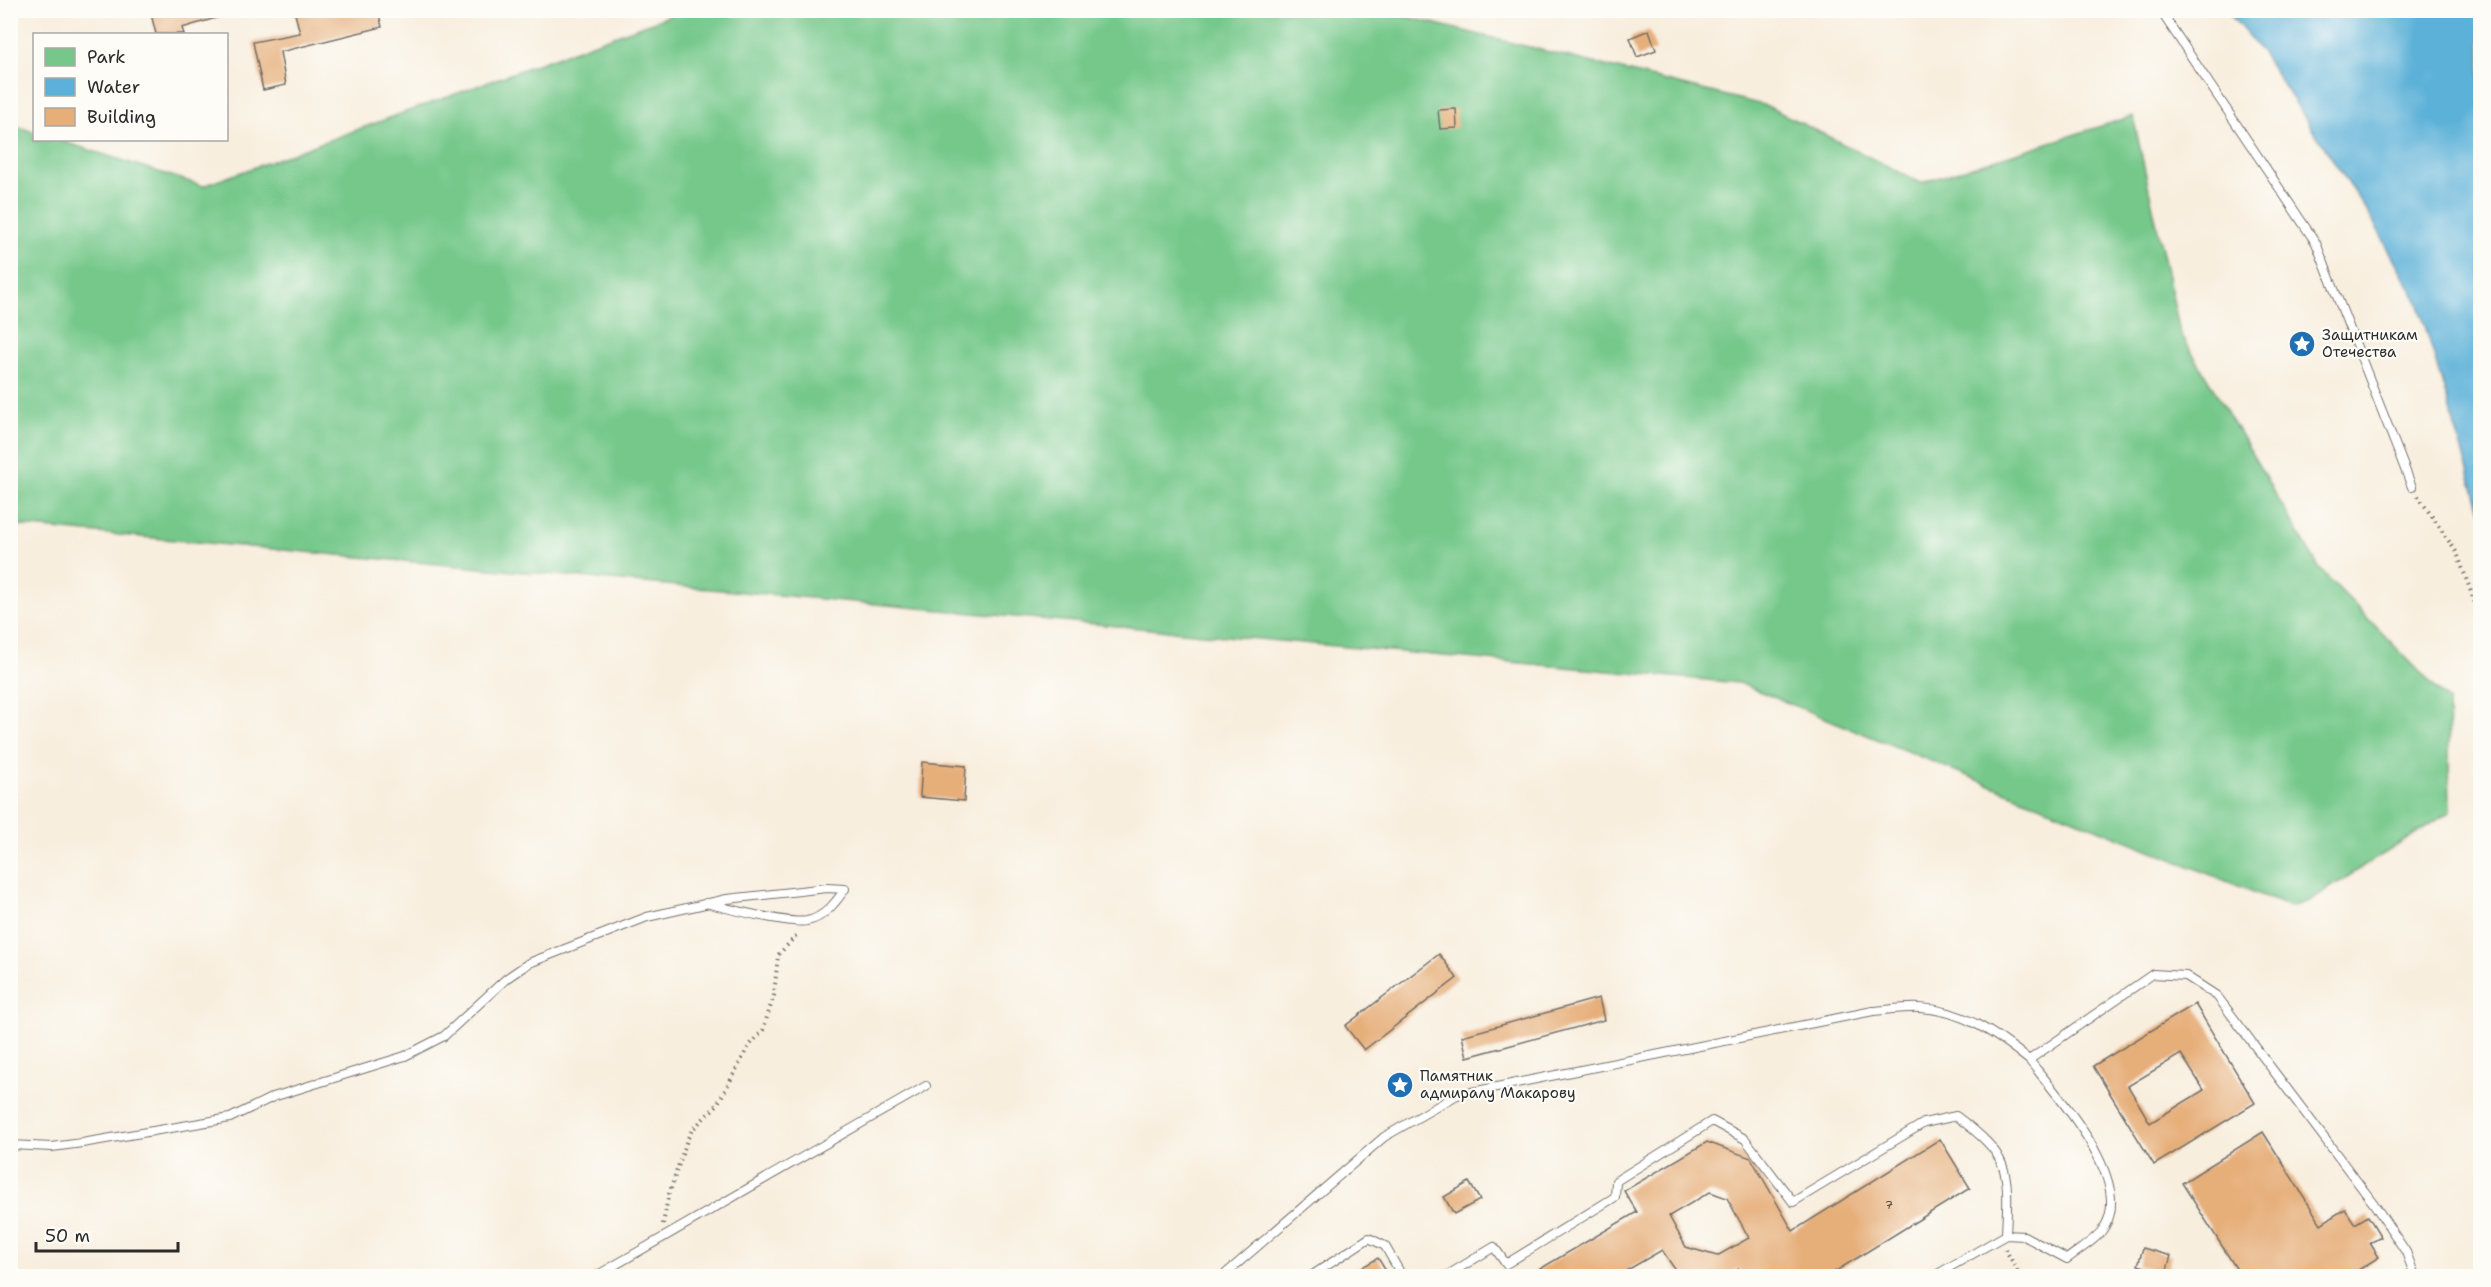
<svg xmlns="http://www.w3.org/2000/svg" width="2491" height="1287" viewBox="0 0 2491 1287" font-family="'Shantell Sans',sans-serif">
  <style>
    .green { fill: #75c88a; stroke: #507a5a; stroke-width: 1.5 }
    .water { fill: #5cb1d8; stroke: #446e82; stroke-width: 1.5 }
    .building { fill: #e6af7a; fill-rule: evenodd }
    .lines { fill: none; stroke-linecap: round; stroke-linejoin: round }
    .lane-casing { stroke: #736f6a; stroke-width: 10 }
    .path { stroke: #736f6a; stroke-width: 4; stroke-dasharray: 1.5 4.5; stroke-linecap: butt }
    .lane { stroke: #fff; stroke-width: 8 }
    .labels { text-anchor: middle; stroke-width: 4.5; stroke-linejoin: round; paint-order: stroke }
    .number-label { font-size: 12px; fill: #5a4c3f }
    .poi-label { font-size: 15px; fill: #2b2b2b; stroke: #fdfcf7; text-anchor: start }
  </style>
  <rect width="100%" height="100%" fill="#fdfcf7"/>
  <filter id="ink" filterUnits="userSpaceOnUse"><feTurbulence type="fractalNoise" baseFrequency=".0167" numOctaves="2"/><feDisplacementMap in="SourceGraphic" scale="12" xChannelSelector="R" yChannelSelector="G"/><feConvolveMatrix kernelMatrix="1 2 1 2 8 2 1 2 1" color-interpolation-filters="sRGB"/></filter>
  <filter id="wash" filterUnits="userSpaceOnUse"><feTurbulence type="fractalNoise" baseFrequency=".008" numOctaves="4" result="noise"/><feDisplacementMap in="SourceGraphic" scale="24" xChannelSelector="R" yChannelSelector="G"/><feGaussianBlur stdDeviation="1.35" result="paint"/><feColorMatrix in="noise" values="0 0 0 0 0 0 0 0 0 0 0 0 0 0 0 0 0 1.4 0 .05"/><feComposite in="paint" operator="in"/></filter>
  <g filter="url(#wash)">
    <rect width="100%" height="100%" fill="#f8eede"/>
    <polygon class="green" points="685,10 1384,11 1767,106 1921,183 2133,116 2180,332 2319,568 2448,701 2450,812 2309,901 2290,907 1739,683 11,525 10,124 34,132 34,140 58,140 203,186"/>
    <polygon class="water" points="2227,11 2480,11 2480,511 2418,302 2370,216 2261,51"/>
    <g id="blocks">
      <g class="building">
        <polygon points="150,10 225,10 226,15 182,28 184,34 156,34"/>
        <polygon points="294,10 378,10 382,27 280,52 286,85 263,90 253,42 300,33"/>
        <polygon points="1649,30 1656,50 1637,57 1630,38"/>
        <polygon points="1456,109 1457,128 1440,129 1438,110"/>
        <polygon points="922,762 966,766 964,801 920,797"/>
        <polygon points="1439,954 1457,978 1364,1050 1345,1026"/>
        <polygon points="1599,998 1604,1020 1467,1057 1462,1036"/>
        <path d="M2195,1004l60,99 -101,62 -61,-99zM2181,1054l23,36 -54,33 -22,-37z"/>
        <polygon points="2263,1132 2321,1224 2345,1209 2355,1224 2368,1216 2381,1237 2370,1243 2379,1257 2349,1276 2241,1276 2182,1183"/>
        <path d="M1940,1139l30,49 -142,88h-84l-5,-7 -14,7h-33l-16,-5 -14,-21 -45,26h-89l109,-64 -13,-21 83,-49 44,16 42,73zM1710,1192l17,6 22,40 -32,18 -31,-9 -17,-31z"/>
        <polygon points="1469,1182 1480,1200 1454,1214 1444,1197"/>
        <polygon points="2143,1248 2171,1256 2166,1273 2138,1265"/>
        <polygon points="1378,1258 1389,1276 1347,1276"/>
      </g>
    </g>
  </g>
  <g filter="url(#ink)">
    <use href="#blocks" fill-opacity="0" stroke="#736f6a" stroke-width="1.5"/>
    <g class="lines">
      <defs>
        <g id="lane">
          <polyline points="2160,10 2316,243 2412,487"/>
          <path d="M10,1145l42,2 30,-4 148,-25 43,-21 132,-41 39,-20 63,-58 22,-15 118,-46 80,-18 100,-11 18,1c-9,13 -21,29 -38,32 -17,4 -81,-13 -101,-18"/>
          <polyline points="596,1276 926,1086"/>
          <path d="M1223,1276l161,-139 73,-42 416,-84c15,-1 32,-4 47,-3 42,2 77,26 109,52l124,-86 33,2 31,20 157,208 32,48 9,24"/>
          <polyline points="1311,1276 1369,1238 1385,1246 1402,1276"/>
          <path d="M1446,1276l48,-29 12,17 109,-67 1,-16 96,-60 33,18 48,63 131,-79 32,-7c55,41 53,53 50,119"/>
          <path d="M1934,1276l72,-41 18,1 43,23c11,-9 31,-20 38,-33 28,-47 -48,-131 -76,-166"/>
        </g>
      </defs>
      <use href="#lane" class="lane-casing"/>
      <g class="path">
        <polyline points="2418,496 2457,553 2480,617"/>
        <polyline points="663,1224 668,1197 687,1140 692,1130 717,1105 749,1046 763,1030 774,995 778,955 798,934"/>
        <polyline points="2005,1249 2021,1276"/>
      </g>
      <use href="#lane" class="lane"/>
    </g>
  </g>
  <defs>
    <symbol id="sight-disc" viewBox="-11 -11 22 22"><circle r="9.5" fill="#1f6fb2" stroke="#fdfcf7"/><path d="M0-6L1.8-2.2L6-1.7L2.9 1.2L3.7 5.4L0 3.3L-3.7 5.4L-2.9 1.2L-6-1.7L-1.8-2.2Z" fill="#fff"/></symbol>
  </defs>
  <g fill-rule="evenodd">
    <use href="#sight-disc" x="2287" y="329" width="30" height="30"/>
    <use href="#sight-disc" x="1385" y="1070" width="30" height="30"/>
  </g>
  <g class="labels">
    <g class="number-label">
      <text x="1889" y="1209">7</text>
    </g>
    <g class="poi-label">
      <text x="2322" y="340">Защитникам<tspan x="2322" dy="17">Отечества</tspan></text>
      <text x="1420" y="1081">Памятник<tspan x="1420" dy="17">адмиралу Макарову</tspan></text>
    </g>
  </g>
  <rect width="2491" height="1287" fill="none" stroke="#fdfcf7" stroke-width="36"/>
  <rect x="33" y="33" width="195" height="108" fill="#fdfcf7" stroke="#a9a8a5" stroke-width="1.5"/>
  <rect x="45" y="48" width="30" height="18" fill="#75c88a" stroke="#a9a8a5" stroke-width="1.5"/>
  <text x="87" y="63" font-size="18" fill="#2b2b2b">Park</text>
  <rect x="45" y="78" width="30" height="18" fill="#5cb1d8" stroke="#a9a8a5" stroke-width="1.5"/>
  <text x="87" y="93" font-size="18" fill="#2b2b2b">Water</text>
  <rect x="45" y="108" width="30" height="18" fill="#e6af7a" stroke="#a9a8a5" stroke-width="1.5"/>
  <text x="87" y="123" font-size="18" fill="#2b2b2b">Building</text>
  <path d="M36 1242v9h142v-9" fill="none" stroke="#2b2b2b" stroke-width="3"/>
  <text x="45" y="1242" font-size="18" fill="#2b2b2b" stroke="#fdfcf7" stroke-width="4.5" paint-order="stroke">50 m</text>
</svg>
